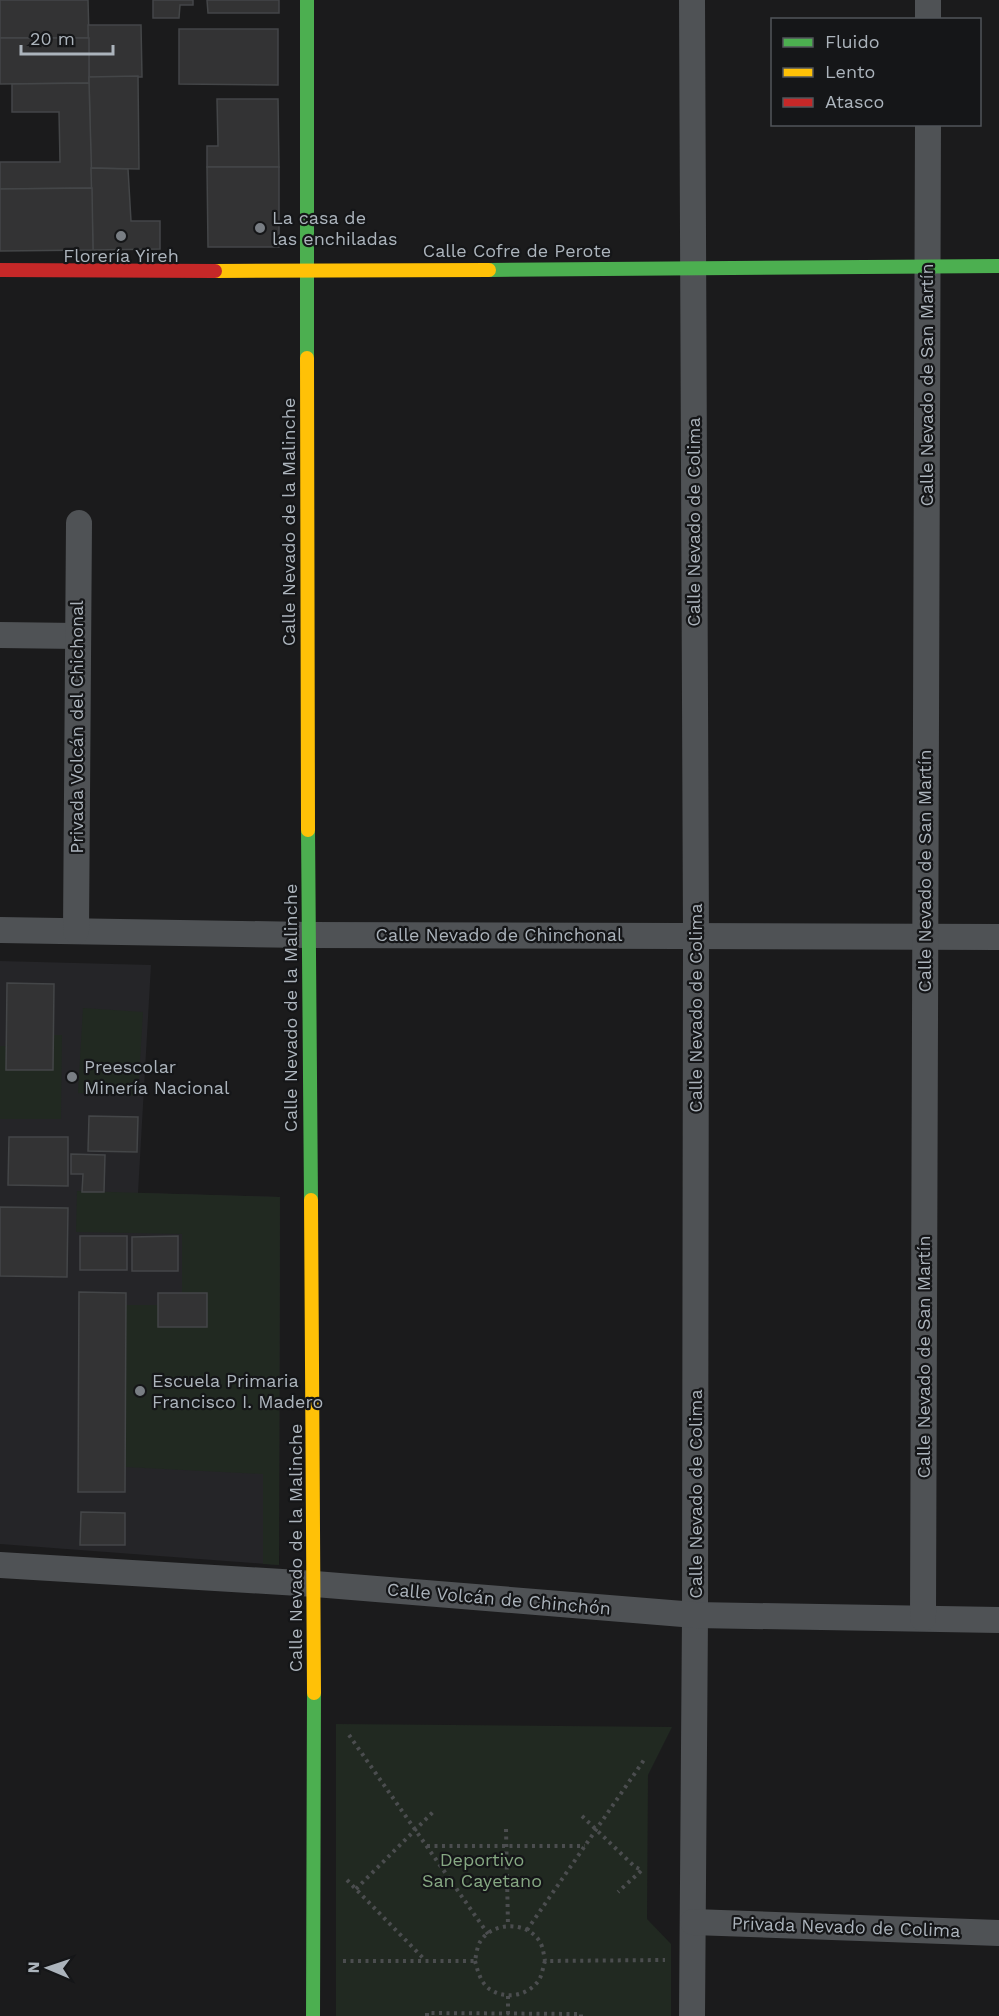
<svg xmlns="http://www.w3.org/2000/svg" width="999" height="2016" viewBox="0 0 999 2016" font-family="'Work Sans',sans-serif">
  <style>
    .built { fill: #252528 }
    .green { fill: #212921 }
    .building { fill: #333334; stroke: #444648; stroke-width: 1.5 }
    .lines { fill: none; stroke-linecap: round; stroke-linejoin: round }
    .path { stroke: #4b4d4f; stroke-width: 4; stroke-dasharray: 3 4.5; stroke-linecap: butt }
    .street { stroke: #4f5255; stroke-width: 26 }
    .fast { stroke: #4caf50; stroke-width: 14 }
    .slow { stroke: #ffc107; stroke-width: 14 }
    .jam { stroke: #c62828; stroke-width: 14 }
    .poi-dot { fill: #797e84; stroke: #151618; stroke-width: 2 }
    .labels { text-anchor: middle; stroke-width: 4.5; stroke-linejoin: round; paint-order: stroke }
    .poi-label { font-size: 18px; fill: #acb4bc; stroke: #151618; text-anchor: start }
    .street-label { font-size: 18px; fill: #acb4bc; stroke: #151618 }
    .park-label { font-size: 18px; fill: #86a883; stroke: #151618 }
  </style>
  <rect width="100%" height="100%" fill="#1b1b1c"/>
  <polygon class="built" points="0,961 151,965 138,1193 280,1197 279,1565 0,1544"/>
  <g class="green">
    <polygon points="83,1008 143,1012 138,1096 78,1093"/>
    <polygon points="53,1035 62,1035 61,1119 0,1119 0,1046 6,1046 6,1070 52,1070"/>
    <polygon points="77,1191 280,1197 279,1565 263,1564 263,1474 125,1467 126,1305 158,1305 159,1327 206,1327 207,1293 182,1293 182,1234 76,1232"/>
    <polygon points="336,1724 672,1727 648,1775 647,1919 671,1944 671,2016 336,2016"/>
  </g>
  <g class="building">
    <polygon points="0,0 88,0 89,38 0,38"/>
    <polygon points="153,0 193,0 193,5 180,5 179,18 153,18"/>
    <polygon points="207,0 279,0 279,13 208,13"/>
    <polygon points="88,25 141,25 142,77 89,77"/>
    <polygon points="179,29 278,29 278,85 179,84"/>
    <polygon points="0,38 89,38 89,83 0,84"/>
    <polygon points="138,76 139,169 91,168 89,77"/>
    <polygon points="89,83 92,188 0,189 0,162 60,162 59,112 12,112 12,84"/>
    <polygon points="217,99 278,99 279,167 207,167 207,146 218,146"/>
    <polygon points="207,167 279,167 279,247 208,247"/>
    <polygon points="91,168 128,169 131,221 160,221 160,249 93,250"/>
    <polygon points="92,188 93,250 0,251 0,189"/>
    <polygon points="7,983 54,984 53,1070 6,1070"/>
    <polygon points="89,1116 138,1117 137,1152 88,1151"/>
    <polygon points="9,1137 68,1137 68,1186 8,1185"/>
    <polygon points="71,1154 105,1155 104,1192 82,1192 83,1174 71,1174"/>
    <polygon points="0,1207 68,1208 67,1277 0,1276"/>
    <rect x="80" y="1236" width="47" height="34"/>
    <polygon points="178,1236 178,1271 132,1271 132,1237"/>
    <polygon points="79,1292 126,1293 125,1492 78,1492"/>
    <rect x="158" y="1293" width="49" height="34"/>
    <polygon points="81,1512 125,1513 125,1545 80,1545"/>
  </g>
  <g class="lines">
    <g class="path">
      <polyline points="349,1735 488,1934"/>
      <polyline points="582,1816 635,1867 642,1870 618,1892"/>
      <polyline points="506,1829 508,1926"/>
      <polyline points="427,1846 585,1846"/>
      <polyline points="347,1880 425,1960"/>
      <polyline points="356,1889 434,1811"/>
      <polyline points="527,1930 644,1760"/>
      <path d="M343,1961h132c1,-5 2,-14 5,-19 12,-21 48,-21 60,0 3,5 4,14 5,19l120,-1"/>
      <path d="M475,1961c3,11 6,23 16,29 16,10 38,5 48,-10 3,-5 4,-13 6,-19"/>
      <polyline points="508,2014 508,1996"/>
      <polyline points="427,2016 427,2013 581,2014 581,2016"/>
    </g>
    <g class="street">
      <polyline points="692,0 696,935 695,1615 692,2016"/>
      <polyline points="928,20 928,0"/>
      <polyline points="0,635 78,636"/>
      <polyline points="0,930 308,935 999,937"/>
      <polyline points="76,931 79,523"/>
      <polyline points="0,1565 315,1584 695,1615 999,1620"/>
      <polyline points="923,1618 928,124"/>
      <polyline points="693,1922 999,1933"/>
    </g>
    <g class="fast">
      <polyline points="307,0 307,358"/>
      <polyline points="489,270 999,266"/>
      <polyline points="308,830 311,1200"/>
      <polyline points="313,2016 314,1693"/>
    </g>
    <g class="slow">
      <polyline points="215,271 489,270"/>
      <polyline points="307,358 308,830"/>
      <polyline points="311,1200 314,1693"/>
    </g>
    <polyline class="jam" points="0,270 215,271"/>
  </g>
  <g class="poi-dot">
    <circle cx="260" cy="228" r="6"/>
    <circle cx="121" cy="236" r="6"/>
    <circle cx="72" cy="1077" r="6"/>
    <circle cx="140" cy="1391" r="6"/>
  </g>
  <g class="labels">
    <g class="poi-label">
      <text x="272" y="224">La casa de<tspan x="272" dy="21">las enchiladas</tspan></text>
      <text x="121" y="262" text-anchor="middle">Florería Yireh</text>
      <text x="84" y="1073">Preescolar<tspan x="84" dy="21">Minería Nacional</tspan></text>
      <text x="152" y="1387">Escuela Primaria<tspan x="152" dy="21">Francisco I. Madero</tspan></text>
    </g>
    <g class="street-label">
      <text x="517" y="257">Calle Cofre de Perote</text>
      <text transform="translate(927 385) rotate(-90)" y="6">Calle Nevado de San Martín</text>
      <text transform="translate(289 522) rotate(-90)" y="6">Calle Nevado de la Malinche</text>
      <text transform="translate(694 522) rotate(-90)" y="6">Calle Nevado de Colima</text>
      <text transform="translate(77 727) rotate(-90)" y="6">Privada Volcán del Chichonal</text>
      <text transform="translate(925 871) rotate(-90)" y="6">Calle Nevado de San Martín</text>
      <text x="499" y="941">Calle Nevado de Chinchonal</text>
      <text transform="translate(291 1008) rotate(-90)" y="6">Calle Nevado de la Malinche</text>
      <text transform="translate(696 1008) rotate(-90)" y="6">Calle Nevado de Colima</text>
      <text transform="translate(924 1357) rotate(-90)" y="6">Calle Nevado de San Martín</text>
      <text transform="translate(696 1494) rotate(-90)" y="6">Calle Nevado de Colima</text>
      <text transform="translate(296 1548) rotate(-90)" y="6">Calle Nevado de la Malinche</text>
      <text transform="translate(499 1599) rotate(5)" y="6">Calle Volcán de Chinchón</text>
      <text transform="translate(846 1927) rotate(2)" y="6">Privada Nevado de Colima</text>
    </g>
    <g class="park-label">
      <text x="482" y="1866">Deportivo<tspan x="482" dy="21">San Cayetano</tspan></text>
    </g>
  </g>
  <rect x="771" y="18" width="210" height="108" fill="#151618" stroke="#51555a" stroke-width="1.5"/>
  <rect x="783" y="38" width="30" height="9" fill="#4caf50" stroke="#51555a" stroke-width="1.5"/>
  <text x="825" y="48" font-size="18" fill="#acb4bc">Fluido</text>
  <rect x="783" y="68" width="30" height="9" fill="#ffc107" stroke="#51555a" stroke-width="1.5"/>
  <text x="825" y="78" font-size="18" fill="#acb4bc">Lento</text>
  <rect x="783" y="98" width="30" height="9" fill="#c62828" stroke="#51555a" stroke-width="1.5"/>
  <text x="825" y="108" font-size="18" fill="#acb4bc">Atasco</text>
  <g transform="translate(48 1968) rotate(272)" stroke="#151618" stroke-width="4.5" paint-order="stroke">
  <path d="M0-4.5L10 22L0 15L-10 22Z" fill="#acb4bc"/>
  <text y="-9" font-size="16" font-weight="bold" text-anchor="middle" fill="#acb4bc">N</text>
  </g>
  <path d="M21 45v9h92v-9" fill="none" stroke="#acb4bc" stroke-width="3"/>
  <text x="30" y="45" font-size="18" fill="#acb4bc" stroke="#151618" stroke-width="4.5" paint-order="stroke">20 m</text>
</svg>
